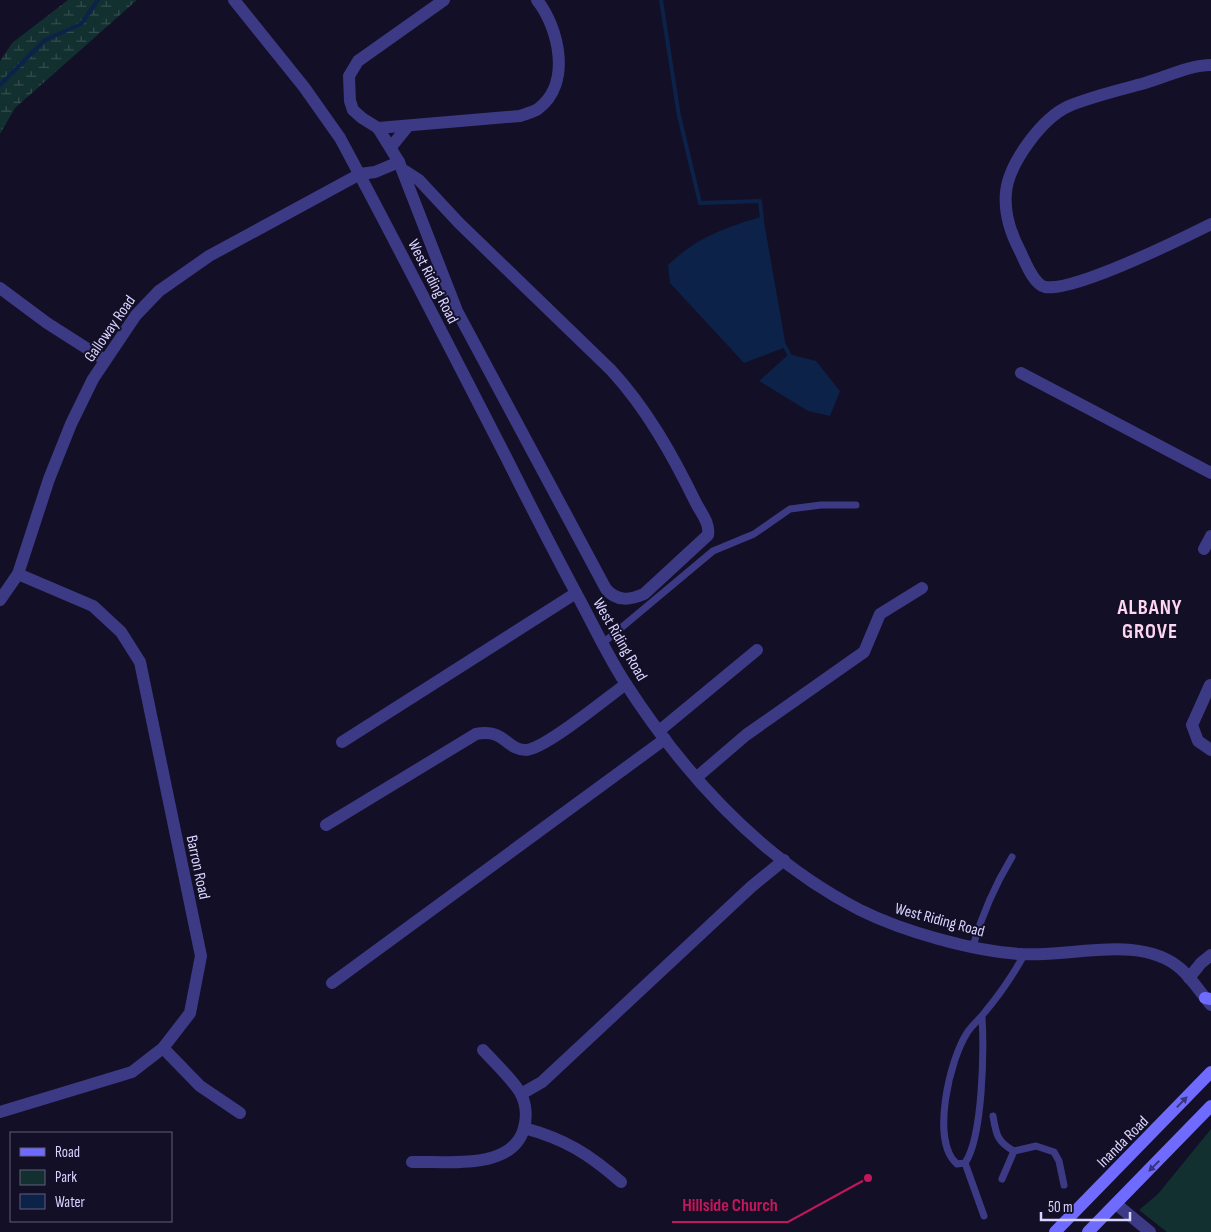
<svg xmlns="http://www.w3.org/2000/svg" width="1211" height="1232" viewBox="0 0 1211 1232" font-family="'Sofia Sans Condensed',sans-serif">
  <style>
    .green { fill: #12302f }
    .wetland { fill: url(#wetland-marsh) }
    .water { fill: #0c2248 }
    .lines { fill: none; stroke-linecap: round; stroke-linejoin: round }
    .stream { stroke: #0c2248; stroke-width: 4 }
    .service { stroke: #3d3a85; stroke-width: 7 }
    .minor { stroke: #3d3a85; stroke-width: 12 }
    .secondary { stroke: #6f6bff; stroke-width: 12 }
    .oneway { fill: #38347d }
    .labels { text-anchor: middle; stroke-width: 4; stroke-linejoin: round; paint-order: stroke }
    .street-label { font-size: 16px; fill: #d9d4ff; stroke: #130f26 }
    .district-label { font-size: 21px; font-weight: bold; letter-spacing: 1px; fill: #ffd6f0; stroke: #130f26 }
    .leader { fill: none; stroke: #c2185b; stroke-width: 2 }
    .callout-dot { fill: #c2185b; stroke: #130f26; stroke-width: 2 }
    .callout-label { font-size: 18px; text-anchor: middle; font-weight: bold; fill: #c2185b; stroke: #130f26; stroke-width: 4; stroke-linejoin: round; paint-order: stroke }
  </style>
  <defs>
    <pattern id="wetland-marsh" width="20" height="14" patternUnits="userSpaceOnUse" patternTransform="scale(1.25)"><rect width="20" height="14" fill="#12302f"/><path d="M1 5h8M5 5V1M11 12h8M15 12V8" fill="none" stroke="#344d4e"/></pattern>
  </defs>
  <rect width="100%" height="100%" fill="#130f26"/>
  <polygon class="green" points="1211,1129 1211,1232 1167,1232 1139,1210 1158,1194"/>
  <polygon class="wetland" points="68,0 137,0 15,108 0,134 0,61 12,43"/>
  <g class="water">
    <path d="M763,216l23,131 -42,16 -74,-80 -2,-18c29,-28 57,-37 95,-49z"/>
    <polygon points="789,354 816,361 840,391 830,416 808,411 759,381"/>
  </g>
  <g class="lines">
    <g class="stream">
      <polyline points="661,0 679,116 700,203 760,201 762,220"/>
      <polyline points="0,85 45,40 81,24 98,0"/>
      <polyline points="784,345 789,354"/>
    </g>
    <g class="service">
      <polyline points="603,643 713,551 754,534 790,509 821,505 856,505"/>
      <path d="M973,946c9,-31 22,-61 39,-89"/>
      <path d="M982,1017c2,33 1,120 -17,146l-8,1c-27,-23 -7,-105 10,-131 5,-8 12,-13 18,-21 15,-18 28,-37 39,-57"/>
      <path d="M993,1116c3,18 4,26 21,35"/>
      <polyline points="965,1163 984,1216"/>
      <polyline points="1002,1179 1014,1151 1036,1146 1054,1152 1059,1161 1064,1185"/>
    </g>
    <g class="minor">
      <path d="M234,0l70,87 36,51c57,106 111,212 166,319 23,46 46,91 70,136 16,29 30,60 48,88 59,92 137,178 236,229 42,21 112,41 160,44 50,4 120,-21 161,15 11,10 20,24 30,36"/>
      <path d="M444,0l-86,61 -9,15 1,25 3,9 9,8 16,10 142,-12c6,-2 13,-4 18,-7 34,-25 21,-81 -1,-109"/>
      <path d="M1211,65c-21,0 -45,12 -66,18 -25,7 -52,13 -76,23 -27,12 -60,57 -63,86 -2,20 5,42 14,59 5,10 13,33 25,36 29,5 136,-48 166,-63"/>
      <polyline points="391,147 408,126"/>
      <path d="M399,162l58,149 149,278c11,13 24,11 38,5l64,-59c2,-12 -7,-22 -12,-32 -23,-47 -49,-94 -85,-133l-152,-147 -40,-43 -14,-9"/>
      <polyline points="0,288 47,323 105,360"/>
      <polyline points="1021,373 1211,473"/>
      <polyline points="1204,549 1211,536"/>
      <polyline points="0,600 18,574 49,479 71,424 93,379 136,315 159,291 209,256 360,174 375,172 399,162 378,128"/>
      <polyline points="1210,685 1192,725 1198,741 1211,750"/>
      <polyline points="659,731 757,650"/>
      <polyline points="342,742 576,593"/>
      <polyline points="697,777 746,735 864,652 880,614 922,588"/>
      <path d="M326,825l150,-91c29,-6 30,16 50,16 18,0 82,-53 100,-66"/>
      <polyline points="1189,978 1201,963 1211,955"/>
      <polyline points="332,983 665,739"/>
      <polyline points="163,1048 200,1086 240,1113"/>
      <polyline points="521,1094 542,1082 751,887 784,860"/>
      <polyline points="0,1112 132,1072 163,1048 190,1013 201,956 140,662 121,632 93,606 18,574"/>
      <path d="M524,1128c41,11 65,26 97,54"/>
      <path d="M412,1162c34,-1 101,9 112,-34 3,-11 2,-24 -3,-34 -7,-13 -27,-32 -38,-44"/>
      <polyline points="1116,1204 1150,1232"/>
    </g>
    <g class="secondary">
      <polyline points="1205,998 1211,999"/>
      <polyline points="1055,1232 1211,1072"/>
      <polyline points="1088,1232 1211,1106"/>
    </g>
  </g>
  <defs><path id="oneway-solid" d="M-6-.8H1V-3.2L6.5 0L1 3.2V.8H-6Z" transform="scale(1.25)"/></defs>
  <g class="oneway">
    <use href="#oneway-solid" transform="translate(1182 1102) rotate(-46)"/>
    <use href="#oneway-solid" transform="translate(1154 1166) rotate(135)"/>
  </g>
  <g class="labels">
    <g class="street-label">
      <text transform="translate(434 281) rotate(63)" y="6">West Riding Road</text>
      <text transform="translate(109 328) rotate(-55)" y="6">Galloway Road</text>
      <text transform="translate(621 639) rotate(60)" y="6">West Riding Road</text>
      <text transform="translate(199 867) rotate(78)" y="6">Barron Road</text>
      <text transform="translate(940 919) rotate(15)" y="6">West Riding Road</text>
      <text transform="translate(1122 1141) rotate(-45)" y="6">Inanda Road</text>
    </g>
    <g class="district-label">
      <text x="1150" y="614">ALBANY<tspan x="1150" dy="24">GROVE</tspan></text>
    </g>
  </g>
  <path class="leader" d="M868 1178L788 1222H672"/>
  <circle class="callout-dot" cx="868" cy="1178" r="5"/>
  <g class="callout-label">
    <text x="730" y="1211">Hillside Church</text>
  </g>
  <rect x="10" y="1132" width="162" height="90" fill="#130f26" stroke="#625e7d"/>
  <rect x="20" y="1148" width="25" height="8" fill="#6f6bff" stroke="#625e7d"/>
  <text x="55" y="1157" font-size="15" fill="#d9d4ff">Road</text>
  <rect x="20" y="1170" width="25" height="15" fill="#12302f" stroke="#625e7d"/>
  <text x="55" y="1182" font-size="15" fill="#d9d4ff">Park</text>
  <rect x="20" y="1194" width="25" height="15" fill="#0c2248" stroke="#625e7d"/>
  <text x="55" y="1207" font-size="15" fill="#d9d4ff">Water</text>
  <path d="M1041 1212v8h89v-8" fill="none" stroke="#d9d4ff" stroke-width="2.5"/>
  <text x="1048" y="1212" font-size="15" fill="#d9d4ff" stroke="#130f26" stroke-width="4" paint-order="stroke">50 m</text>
</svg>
